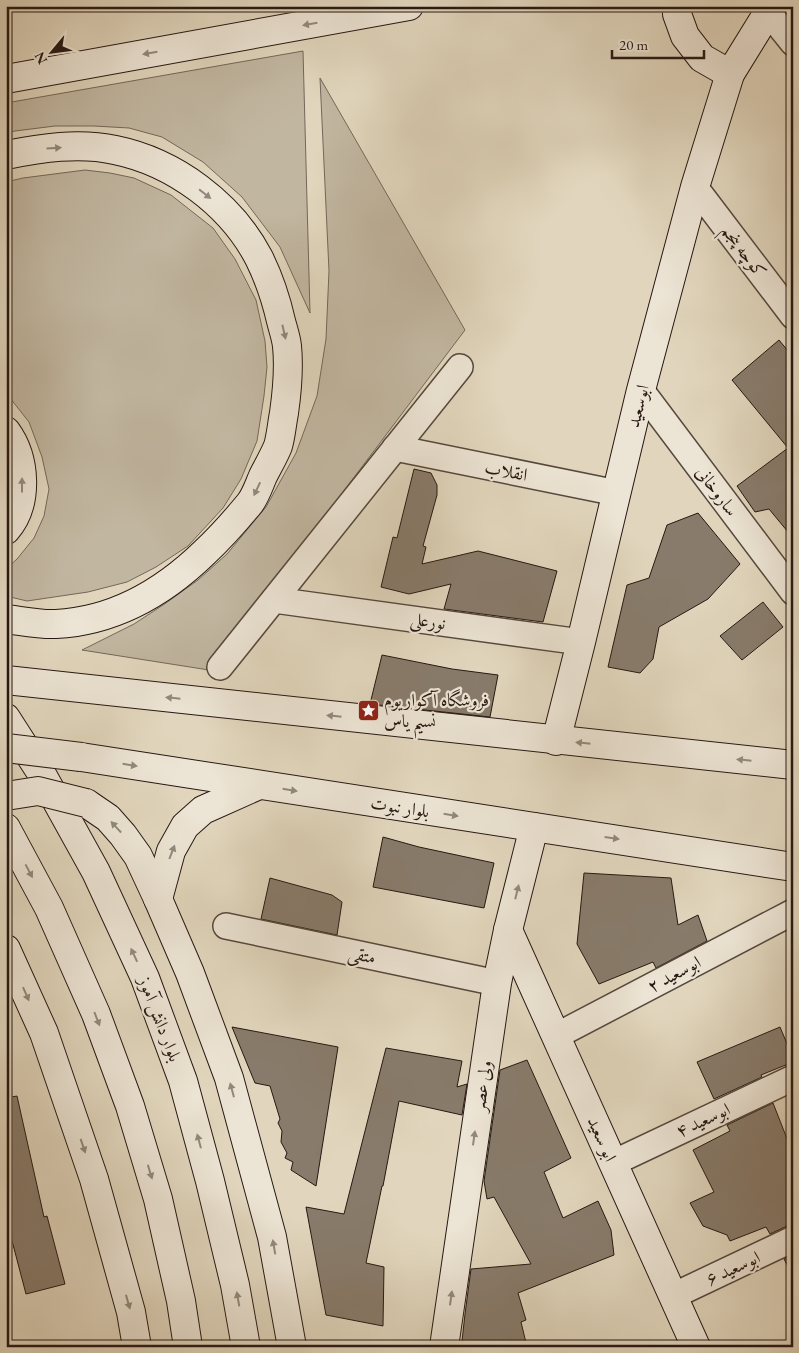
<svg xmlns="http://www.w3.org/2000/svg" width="799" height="1353" viewBox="0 0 799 1353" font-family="'EB Garamond',Amiri,serif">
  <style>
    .green { fill: #c1b6a0; stroke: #74675a }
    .building { fill: #887b6b; stroke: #271813 }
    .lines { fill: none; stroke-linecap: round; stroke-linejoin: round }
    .street-casing { stroke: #56483e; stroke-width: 28 }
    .secondary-casing { stroke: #271813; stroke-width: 30 }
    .street { stroke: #ece4d4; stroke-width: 25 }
    .secondary { stroke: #ece4d4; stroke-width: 28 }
    .secondary-bridge-casing { stroke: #271813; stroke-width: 30; stroke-linecap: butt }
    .secondary-bridge { stroke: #ece4d4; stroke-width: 28 }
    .oneway { fill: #93887d }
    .labels { text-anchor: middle; stroke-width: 4.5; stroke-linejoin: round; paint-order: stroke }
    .street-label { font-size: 18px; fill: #271813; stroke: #ece4d4 }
    .poi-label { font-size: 18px; fill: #271813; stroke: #ece4d4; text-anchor: start }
  </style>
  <rect width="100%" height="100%" fill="#e1d6bd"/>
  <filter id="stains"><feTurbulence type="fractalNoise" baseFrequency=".004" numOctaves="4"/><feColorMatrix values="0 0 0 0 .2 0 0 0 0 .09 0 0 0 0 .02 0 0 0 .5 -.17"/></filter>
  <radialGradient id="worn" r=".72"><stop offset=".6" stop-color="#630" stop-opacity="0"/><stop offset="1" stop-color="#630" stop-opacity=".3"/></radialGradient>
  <g class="green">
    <polygon points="303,51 310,313 280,247 242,197 203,162 162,137 129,128 94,126 55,126 15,131 6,133 6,103"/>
    <polygon points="320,78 465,330 209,670 82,650 134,624 166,603 198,580 227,554 266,507 296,453 317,396 326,339 329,271"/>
    <polygon points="85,170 110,173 134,178 171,195 213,228 235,259 256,300 265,341 267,367 264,396 257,441 241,479 223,508 188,546 156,567 127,582 88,592 27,601 6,596 6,569 17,559 34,538 44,516 49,489 42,457 29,422 6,393 6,182 23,178"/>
  </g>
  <g class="building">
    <polygon points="779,340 793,357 793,538 769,509 755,512 737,486 788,448 732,380"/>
    <polygon points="414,469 431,473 437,485 437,495 423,546 426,547 422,564 478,551 557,571 543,622 444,609 451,584 409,594 381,587 393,537 397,538"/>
    <polygon points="698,513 740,564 708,599 659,627 653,659 640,673 608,667 627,585 649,578 667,525"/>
    <polygon points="763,602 783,627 742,660 720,636"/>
    <polygon points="382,655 452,669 498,675 490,717 370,704"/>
    <polygon points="383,837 419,847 494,863 484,908 373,887"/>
    <polygon points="584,873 671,878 678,925 698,915 707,941 656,968 653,962 599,984 577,944"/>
    <polygon points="270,878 332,895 342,902 337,935 261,919"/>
    <polygon points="232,1027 338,1047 316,1186 291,1170 293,1162 285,1158 287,1153 281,1142 282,1131 278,1123 280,1119 270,1086 255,1083"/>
    <polygon points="780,1027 793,1058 793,1062 761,1075 762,1077 714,1099 697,1062"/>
    <polygon points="386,1048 462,1061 457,1087 467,1084 462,1115 399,1101 383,1186 382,1186 366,1263 384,1267 383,1326 326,1315 306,1207 344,1214"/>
    <polygon points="527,1060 571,1158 544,1172 563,1218 598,1201 611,1230 614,1255 518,1293 526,1320 521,1322 527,1347 490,1347 462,1341 465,1314 471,1269 531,1264 494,1197 487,1199 484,1181 500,1070"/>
    <polygon points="17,1096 44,1217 47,1216 65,1284 26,1294 6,1218 6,1098"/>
    <polygon points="773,1103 793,1154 793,1225 787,1226 770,1234 766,1227 730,1241 727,1235 703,1226 690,1203 714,1192 693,1150 730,1131 727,1125"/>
    <polygon points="793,1255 793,1276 784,1259"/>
  </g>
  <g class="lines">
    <defs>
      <g id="street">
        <polyline points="768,12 793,43"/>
        <polyline points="695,187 793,316"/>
        <polyline points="641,390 793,592"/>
        <polyline points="395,448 617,493"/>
        <polyline points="274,600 581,642"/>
        <polyline points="220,667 460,367"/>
        <polyline points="226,926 497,983"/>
        <polyline points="556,1036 793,912"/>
        <polyline points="613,1163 793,1078"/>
        <polyline points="673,1296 793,1239"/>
      </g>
      <g id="secondary">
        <polyline points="677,6 677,14 685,36 702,58 730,74 772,6"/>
        <polyline points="6,79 409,6"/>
        <path d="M6,155c35,-7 73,-13 109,-5 59,12 116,54 144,108 10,20 17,41 22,63 2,8 5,16 6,25 2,20 0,46 -3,67 -2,10 -3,23 -6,33 -4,10 -10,20 -15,30 -4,9 -7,19 -13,27 -14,17 -29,34 -45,49 -41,40 -91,69 -149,72 -15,1 -34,-3 -50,-5"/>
        <path d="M6,431c20,27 23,73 0,99"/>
        <polyline points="6,680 793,765"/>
        <polyline points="6,718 40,771 96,872 145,978 183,1081 210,1181 235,1285 246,1347"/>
        <polyline points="556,741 581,642 641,390 695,187 730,74"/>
        <polyline points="81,757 793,867"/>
        <polyline points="86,803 108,818 123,835 138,856 158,899 190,973 229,1078 272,1237 292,1347"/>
        <polyline points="6,828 49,908 96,1014 130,1106 158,1199 181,1301 188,1347"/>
        <polyline points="158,899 171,851 185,826 203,810 259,785"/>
        <polyline points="508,930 696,1347"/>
        <polyline points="6,949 44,1033 94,1179 131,1312 137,1347"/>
        <polyline points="444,1347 497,983 508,930 534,827"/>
      </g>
    </defs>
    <use href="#street" class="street-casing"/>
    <use href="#secondary" class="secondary-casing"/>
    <use href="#street" class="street"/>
    <use href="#secondary" class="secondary"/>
    <defs>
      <g id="secondary-bridge">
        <polyline points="6,748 81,757"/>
        <polyline points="6,796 38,791 86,803"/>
      </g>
    </defs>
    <use href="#secondary-bridge" class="secondary-bridge-casing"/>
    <use href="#secondary-bridge" class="secondary-bridge"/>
  </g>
  <defs><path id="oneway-solid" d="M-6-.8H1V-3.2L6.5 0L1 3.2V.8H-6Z" transform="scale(1.25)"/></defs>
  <g class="oneway">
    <use href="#oneway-solid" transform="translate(310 24) rotate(170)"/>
    <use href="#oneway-solid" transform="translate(150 53) rotate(170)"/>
    <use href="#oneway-solid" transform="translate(54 148) rotate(-4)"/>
    <use href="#oneway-solid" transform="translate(205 194) rotate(38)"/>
    <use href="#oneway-solid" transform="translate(284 332) rotate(77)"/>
    <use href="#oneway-solid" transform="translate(22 485) rotate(-90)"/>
    <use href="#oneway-solid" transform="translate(257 489) rotate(115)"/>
    <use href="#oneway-solid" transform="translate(173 698) rotate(-174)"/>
    <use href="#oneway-solid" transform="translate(334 716) rotate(-174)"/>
    <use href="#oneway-solid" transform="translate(583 743) rotate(-174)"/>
    <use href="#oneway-solid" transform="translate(744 760) rotate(-174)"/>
    <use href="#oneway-solid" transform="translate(130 765) rotate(9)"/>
    <use href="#oneway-solid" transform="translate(290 790) rotate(9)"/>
    <use href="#oneway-solid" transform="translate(451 815) rotate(9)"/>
    <use href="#oneway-solid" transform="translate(116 827) rotate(-133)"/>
    <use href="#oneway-solid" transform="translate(612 838) rotate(8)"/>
    <use href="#oneway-solid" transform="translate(172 852) rotate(-69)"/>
    <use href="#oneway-solid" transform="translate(29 871) rotate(62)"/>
    <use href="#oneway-solid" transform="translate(517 892) rotate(-76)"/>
    <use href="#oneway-solid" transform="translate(134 955) rotate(-115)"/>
    <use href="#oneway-solid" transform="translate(26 994) rotate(66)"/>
    <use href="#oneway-solid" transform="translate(97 1019) rotate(69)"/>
    <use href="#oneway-solid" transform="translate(232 1090) rotate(-105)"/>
    <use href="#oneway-solid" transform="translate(474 1138) rotate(-82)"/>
    <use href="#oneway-solid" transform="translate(199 1141) rotate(-105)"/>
    <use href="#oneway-solid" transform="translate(83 1146) rotate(71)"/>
    <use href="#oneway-solid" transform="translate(150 1172) rotate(73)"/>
    <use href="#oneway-solid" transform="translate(274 1247) rotate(-100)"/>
    <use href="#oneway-solid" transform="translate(451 1298) rotate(-82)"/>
    <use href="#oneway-solid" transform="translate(238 1299) rotate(-100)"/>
    <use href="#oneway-solid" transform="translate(128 1302) rotate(74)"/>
  </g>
  <defs>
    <symbol id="sight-square" viewBox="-11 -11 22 22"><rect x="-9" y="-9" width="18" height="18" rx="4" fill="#8f2418" stroke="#ece4d4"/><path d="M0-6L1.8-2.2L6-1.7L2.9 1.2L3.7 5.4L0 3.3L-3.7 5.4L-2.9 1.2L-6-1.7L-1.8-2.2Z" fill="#fff"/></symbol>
  </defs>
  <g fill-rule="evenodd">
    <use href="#sight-square" x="356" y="698" width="25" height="25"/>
  </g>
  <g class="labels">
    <g class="street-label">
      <text transform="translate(744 251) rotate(53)" y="6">کوچه پنجم</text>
      <text transform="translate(638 406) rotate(-76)" y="6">ابوسعید</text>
      <text transform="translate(506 471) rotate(11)" y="6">انقلاب</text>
      <text transform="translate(717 491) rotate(53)" y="6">ساروخانی</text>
      <text transform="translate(428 621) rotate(8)" y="6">نورعلی</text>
      <text transform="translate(400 807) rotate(9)" y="6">بلوار نبوت</text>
      <text transform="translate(362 955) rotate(12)" y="6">متقی</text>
      <text transform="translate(674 974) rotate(-28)" y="6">ابوسعید ۲</text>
      <text transform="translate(160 1019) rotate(69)" y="6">بلوار دانش آموز</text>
      <text transform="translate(482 1086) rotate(-82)" y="6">ولی عصر</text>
      <text transform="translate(703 1120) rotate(-25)" y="6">ابوسعید ۴</text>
      <text transform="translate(602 1139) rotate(66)" y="6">ابو سعید</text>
      <text transform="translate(733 1268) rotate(-25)" y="6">ابوسعید ۶</text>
    </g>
    <g class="poi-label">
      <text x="384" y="706">فروشگاه آکواریوم<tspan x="384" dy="21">نسیم یاس</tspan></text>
    </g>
  </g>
  <rect width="799" height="1353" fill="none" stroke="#e1d6bd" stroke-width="25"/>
  <rect x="8" y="8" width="784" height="1338" fill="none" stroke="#271813" stroke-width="2.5"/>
  <rect x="12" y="12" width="774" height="1328" fill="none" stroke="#271813"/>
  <g transform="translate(52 52) rotate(241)" stroke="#ece4d4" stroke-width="4" paint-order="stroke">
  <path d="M0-4L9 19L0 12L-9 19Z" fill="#271813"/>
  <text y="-8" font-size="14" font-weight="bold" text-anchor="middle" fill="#271813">N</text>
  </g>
  <path d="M612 50v8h92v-8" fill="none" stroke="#271813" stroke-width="2.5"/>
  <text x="619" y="50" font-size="15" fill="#271813" stroke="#ece4d4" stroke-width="4" paint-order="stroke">20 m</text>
  <rect width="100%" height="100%" filter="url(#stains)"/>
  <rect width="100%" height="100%" fill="url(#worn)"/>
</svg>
